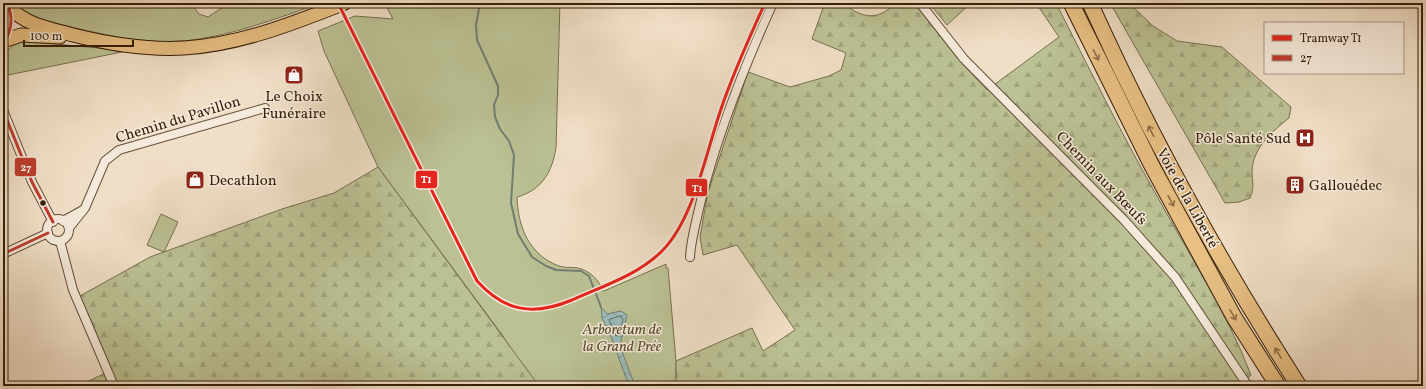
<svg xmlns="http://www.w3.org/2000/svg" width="1426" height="389" viewBox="0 0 1426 389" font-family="Vollkorn,serif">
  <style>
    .green { fill: #bbc194; stroke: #78704e }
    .forest { fill: url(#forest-firs); stroke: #78704e }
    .water { fill: url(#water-waves); stroke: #727d73 }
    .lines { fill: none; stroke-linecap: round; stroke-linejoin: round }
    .shore { stroke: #686d61; stroke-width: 1 }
    .stream { stroke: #727d73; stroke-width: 2 }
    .street-casing { stroke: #644e37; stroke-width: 10 }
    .primary-casing { stroke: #351e07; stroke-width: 15 }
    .highway-casing { stroke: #351e07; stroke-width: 17 }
    .street { stroke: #f5eadb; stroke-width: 8 }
    .primary { stroke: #e8c084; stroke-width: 13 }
    .highway { stroke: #e8c084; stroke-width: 15 }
    .tram { stroke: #351e07; stroke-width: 1 }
    .bus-1-casing { stroke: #f5eadb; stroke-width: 6 }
    .bus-1 { stroke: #be3c2d; stroke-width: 3 }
    .tram-1-casing { stroke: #f5eadb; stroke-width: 6 }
    .tram-1 { stroke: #e5251d; stroke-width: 3 }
    .oneway { stroke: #8e6f46 }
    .bus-dot { fill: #351e07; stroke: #f5eadb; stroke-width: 1.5 }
    .labels { text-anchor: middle; stroke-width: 3; stroke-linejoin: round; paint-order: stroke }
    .poi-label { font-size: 15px; fill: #351e07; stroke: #f5eadb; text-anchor: start }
    .street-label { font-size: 15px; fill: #351e07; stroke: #f5eadb }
    .park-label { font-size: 15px; font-style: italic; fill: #5d4f31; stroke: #f5eadb }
    .line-badge { stroke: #f5eadb; stroke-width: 1.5 }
    .badge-label { font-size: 11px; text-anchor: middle; font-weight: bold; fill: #fff }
  </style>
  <defs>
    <pattern id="forest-firs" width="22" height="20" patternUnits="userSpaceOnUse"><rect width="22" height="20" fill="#bbc194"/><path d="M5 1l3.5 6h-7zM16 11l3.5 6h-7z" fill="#a1a57e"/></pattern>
    <pattern id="water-waves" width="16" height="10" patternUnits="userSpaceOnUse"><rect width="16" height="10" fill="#9bbcbb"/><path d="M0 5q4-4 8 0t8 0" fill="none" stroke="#86a19f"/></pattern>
  </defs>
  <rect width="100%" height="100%" fill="#f0dfc7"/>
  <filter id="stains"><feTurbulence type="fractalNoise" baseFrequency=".005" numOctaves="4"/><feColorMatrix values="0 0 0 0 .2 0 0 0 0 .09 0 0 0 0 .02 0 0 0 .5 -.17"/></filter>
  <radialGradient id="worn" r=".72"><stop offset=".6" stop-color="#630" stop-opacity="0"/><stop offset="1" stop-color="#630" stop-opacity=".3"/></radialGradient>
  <g class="green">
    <path d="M14,3h116l15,4h15l31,-4 8,11 9,3 21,-14h91c-40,15 -96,35 -138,38 -51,4 -103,-13 -152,-24l-10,-5z"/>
    <path d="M393,3h167l-4,145c-4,24 -14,42 -39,49 1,30 12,58 42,69 6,2 13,1 19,2 13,3 20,12 26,23l62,-27v4h2l8,93v25h-142l-31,-50 -125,-169 -54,-116 -6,-20 37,-15 38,3 -7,-13z"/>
    <polygon points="24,41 98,48 122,52 3,76 3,55 12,46"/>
    <polygon points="161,214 178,222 164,252 147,245"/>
  </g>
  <g class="forest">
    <path d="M830,3h14c17,16 35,18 51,0h19l44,56 29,31 72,-53 -23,-34h20c33,65 65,130 101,193 32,59 70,116 94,179l-10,11h-565v-25l76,-33 11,23 32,-21 -58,-85 -34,10 -3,-18 8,-45 40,-120 42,15 39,-11 12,-6 5,-17 -34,-14 11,-31z"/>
    <polygon points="929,3 971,3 947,25"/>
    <path d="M1110,3h19l24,23 24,15 45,6 69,60 -2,11c-16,13 -36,29 -37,53 0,11 3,16 -2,27l-11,4 -14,1z"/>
    <polygon points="378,167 539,386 78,386 112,370 80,296 150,257 282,209 334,193"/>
  </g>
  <polygon class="water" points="601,307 607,314 621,311 627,315 620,346 635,386 629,386 609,331 602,318"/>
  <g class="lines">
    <polygon class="shore" points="621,316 623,320 618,335 616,336 609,320"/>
    <polyline class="stream" points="480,3 476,25 477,40 498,86 498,95 494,105 495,117 500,129 509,141 514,155 511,203 518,234 532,257 546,266 556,270 581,271 589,276 601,307"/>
    <defs>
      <g id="street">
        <polyline points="920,3 964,59 1124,220 1175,277 1248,386"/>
        <polyline points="3,110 32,182 53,222"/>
        <circle cx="58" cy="230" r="11"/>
        <polyline points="63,221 83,210"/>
        <polyline points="69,228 85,208 105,161 119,150 265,108"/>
        <polyline points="60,241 73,290 114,386"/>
        <polyline points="3,254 48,233"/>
        <path d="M690,257c1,-19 7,-38 11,-57 17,-68 43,-133 72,-197"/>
      </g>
      <g id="primary">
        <path d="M10,8c16,17 41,21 63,27 36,9 74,15 111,13 55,-3 110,-25 161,-45"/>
        <polyline points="6,40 21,35 60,37"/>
      </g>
      <g id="highway">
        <polyline points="1071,3 1152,166 1234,317 1278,386"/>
        <path d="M1090,3c60,133 130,260 209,383"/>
      </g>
    </defs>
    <use href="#street" class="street-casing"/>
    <use href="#primary" class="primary-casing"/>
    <use href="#highway" class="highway-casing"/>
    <use href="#street" class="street"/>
    <use href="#primary" class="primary"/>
    <use href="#highway" class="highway"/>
    <polyline class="tram" points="637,5 640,3"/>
    <defs>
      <g id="bus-1">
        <path d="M3,44c9,-13 11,-26 4,-41"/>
        <polyline points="3,110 32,182 53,222"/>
        <polyline points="3,254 48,233"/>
      </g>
    </defs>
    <use href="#bus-1" class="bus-1-casing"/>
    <use href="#bus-1" class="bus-1"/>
    <defs>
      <path id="tram-1" d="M338,3l139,278c28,31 57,35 95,19 31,-14 66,-25 90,-49 32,-32 44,-99 59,-142 12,-36 28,-71 44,-106"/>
    </defs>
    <use href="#tram-1" class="tram-1-casing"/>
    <use href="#tram-1" class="tram-1"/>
  </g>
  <defs><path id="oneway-shaft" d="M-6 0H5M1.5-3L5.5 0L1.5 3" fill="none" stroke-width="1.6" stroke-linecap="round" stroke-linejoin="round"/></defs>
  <g class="oneway">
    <use href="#oneway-shaft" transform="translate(1096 55) rotate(63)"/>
    <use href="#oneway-shaft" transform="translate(1151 131) rotate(-118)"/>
    <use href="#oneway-shaft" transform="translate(1171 201) rotate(61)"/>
    <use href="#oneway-shaft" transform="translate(1233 315) rotate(60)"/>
    <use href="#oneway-shaft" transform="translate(1278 353) rotate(-122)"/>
  </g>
  <defs>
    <symbol id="shop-square" viewBox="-11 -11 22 22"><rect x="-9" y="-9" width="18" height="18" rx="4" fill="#8f2418" stroke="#f5eadb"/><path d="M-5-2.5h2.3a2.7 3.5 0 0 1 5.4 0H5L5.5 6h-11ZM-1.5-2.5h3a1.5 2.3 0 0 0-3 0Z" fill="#fff"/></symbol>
    <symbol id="hospital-square" viewBox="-11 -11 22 22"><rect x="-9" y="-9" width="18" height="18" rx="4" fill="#8f2418" stroke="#f5eadb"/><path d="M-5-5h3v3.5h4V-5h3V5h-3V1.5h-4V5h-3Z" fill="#fff"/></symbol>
    <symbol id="building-square" viewBox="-11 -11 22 22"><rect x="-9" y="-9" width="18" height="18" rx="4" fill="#8f2418" stroke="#f5eadb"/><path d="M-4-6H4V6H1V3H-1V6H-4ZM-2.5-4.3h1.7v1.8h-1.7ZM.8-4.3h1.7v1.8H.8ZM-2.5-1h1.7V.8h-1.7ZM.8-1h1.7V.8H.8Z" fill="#fff"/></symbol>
  </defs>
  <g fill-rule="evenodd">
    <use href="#shop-square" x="283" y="64" width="22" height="22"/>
    <use href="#hospital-square" x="1294" y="127" width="22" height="22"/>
    <use href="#shop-square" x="184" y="169" width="22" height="22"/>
    <use href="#building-square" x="1284" y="174" width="22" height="22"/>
  </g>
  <circle class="bus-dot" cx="43" cy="203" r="3.5"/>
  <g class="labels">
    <g class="poi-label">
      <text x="294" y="101" text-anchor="middle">Le Choix<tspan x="294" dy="17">Funéraire</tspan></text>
      <text x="1291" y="143" text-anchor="end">Pôle Santé Sud</text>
      <text x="209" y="185">Decathlon</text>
      <text x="1309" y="190">Gallouédec</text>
    </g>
    <g class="street-label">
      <text transform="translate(178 119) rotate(-17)" y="5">Chemin du Pavillon</text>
      <text transform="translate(1102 178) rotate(46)" y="5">Chemin aux Bœufs</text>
      <text transform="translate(1188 198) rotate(61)" y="5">Voie de la Liberté</text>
    </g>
    <g class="park-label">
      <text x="622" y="334">Arboretum de<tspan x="622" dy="17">la Grand Prée</tspan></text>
    </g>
  </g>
  <g class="line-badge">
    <rect x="14" y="157" width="23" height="20" rx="4" fill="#be3c2d"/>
    <rect x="415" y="170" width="23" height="19" rx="4" fill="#e5251d"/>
    <rect x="685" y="178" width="23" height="19" rx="4" fill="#e5251d"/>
  </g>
  <g class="badge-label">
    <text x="26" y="171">27</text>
    <text x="426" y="183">T1</text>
    <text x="697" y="192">T1</text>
  </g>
  <rect width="1426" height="389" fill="none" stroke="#f0dfc7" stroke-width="16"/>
  <rect x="4" y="4" width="1418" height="381" fill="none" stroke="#351e07" stroke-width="2"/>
  <rect x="8" y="8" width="1410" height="373" fill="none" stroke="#351e07"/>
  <rect x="1264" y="22" width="140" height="52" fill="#f5eadb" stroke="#a89886"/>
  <rect x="1272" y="35" width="20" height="6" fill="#e5251d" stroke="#a89886"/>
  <text x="1300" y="42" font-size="12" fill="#351e07">Tramway T1</text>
  <rect x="1272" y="55" width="20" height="6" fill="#be3c2d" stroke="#a89886"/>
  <text x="1300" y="62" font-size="12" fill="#351e07">27</text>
  <path d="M24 40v6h109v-6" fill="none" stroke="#351e07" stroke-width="2"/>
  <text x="30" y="40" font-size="12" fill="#351e07" stroke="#f5eadb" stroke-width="3" paint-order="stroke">100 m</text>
  <rect width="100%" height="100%" filter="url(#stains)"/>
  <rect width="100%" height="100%" fill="url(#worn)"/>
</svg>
